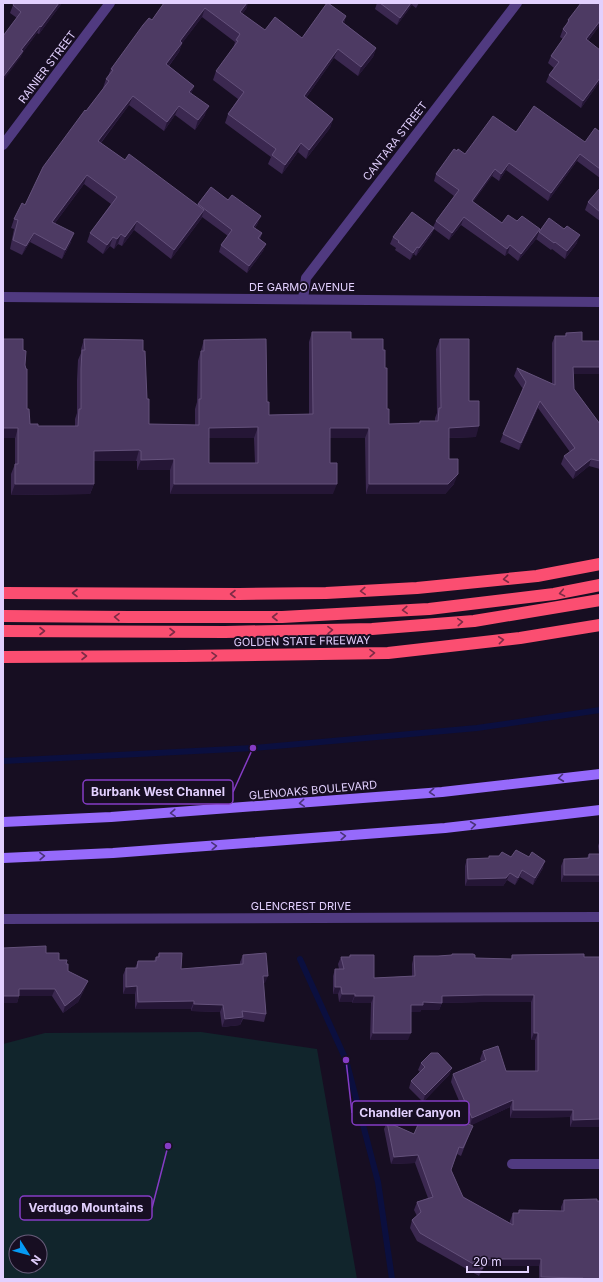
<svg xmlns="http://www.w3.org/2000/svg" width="603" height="1282" viewBox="0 0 603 1282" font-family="Inter,sans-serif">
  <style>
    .green { fill: #11252c; fill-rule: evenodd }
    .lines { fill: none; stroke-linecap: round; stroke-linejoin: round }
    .stream { stroke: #0b0f3f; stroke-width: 6 }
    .street { stroke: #503a80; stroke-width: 10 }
    .secondary { stroke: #966afb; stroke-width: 10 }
    .highway { stroke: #fb4e71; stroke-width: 12 }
    .wall { fill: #3b2850; fill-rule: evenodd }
    .shaded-wall { fill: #251636 }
    .building { fill: #4d3a63; stroke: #64517b; fill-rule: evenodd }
    .oneway { stroke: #7e2b46 }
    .oneway2 { stroke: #4a3379 }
    .labels { text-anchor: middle; stroke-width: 4; stroke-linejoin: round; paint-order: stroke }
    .street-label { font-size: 11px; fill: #e2d0fe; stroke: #170e22 }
    .leader { fill: none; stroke: #853cc5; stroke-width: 1.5 }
    .callout-dot { fill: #853cc5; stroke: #170e22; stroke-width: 1.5 }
    .callout { fill: #170e22; stroke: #853cc5; stroke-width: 1.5 }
    .callout-label { font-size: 12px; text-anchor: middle; font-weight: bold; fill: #e2d0fe }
  </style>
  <rect width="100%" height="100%" fill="#170e22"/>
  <path class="green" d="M201,1032l116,17 40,230h-354v-235l42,-11zM16,1242h24v24h-24z"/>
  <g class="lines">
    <g class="stream">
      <polyline points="3,761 253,748 477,728 600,710"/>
      <polyline points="300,959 346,1060 378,1182 392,1279"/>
    </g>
    <g class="street">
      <polyline points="3,145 110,3"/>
      <polyline points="3,297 600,302"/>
      <polyline points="303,299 306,278 517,3"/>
      <polyline points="3,919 600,917"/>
      <polyline points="512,1164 600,1164"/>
    </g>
    <g class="secondary">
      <polyline points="3,822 111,817 442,792 600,774"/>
      <polyline points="3,858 113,853 445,828 600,810"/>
    </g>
    <g class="highway">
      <polyline points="3,593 239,594 326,593 417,588 537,576 600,564"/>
      <polyline points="3,616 129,617 282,617 429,609 554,594 600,585"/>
      <polyline points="3,631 225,632 372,629 474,621 600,600"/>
      <polyline points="3,657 184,656 388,653 520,638 600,625"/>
    </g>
  </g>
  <g class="wall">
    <polygon points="14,3 62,3 39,34 37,33 23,52 20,58 17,18 10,13 13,5"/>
    <polygon points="164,3 248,3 246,9 242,14 265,30 302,38 346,16 344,23 376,48 373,57 358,76 334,58 306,98 333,119 330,128 306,159 298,152 282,174 268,164 271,157 225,123 228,114 238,99 213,80 216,71 233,49 235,42 202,17 182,43 179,52 169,66 194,86 191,94 205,115 195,130 175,115 164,131 129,105 101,143 125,160 197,205 211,187 258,223 255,228 262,233 260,239 266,244 263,251 247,273 219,252 221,245 228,236 202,217 201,219 171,259 134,230 122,246 118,244 114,249 110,246 103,254 87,242 90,233 111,204 84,184 55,223 71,242 62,259 30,242 22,255 10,249 14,229 11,228 14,219 25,205 86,111 103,89 103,88 106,79 108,76 111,69 152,20"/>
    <polygon points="377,3 419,3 416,8 412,5 397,25 375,9"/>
    <polygon points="600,3 600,25 588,41 600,81 581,108 546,82 549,75 554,68 548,63 551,56 563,39 560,37 563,29 566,25 568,20"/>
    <polygon points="516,132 585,142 600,132 600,178 577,161 548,201 506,170 499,181 492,176 473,202 502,223 517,221 577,243 565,259 552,249 551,250 536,239 537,238 518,261 508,253 505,256 461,225 449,240 434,229 431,235 416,256 414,254 410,260 395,250 396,248 390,244 393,237 433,227 436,221 454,196 434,181 436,174 457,151 465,154"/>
    <polygon points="600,188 600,221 585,210 588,202"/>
    <path d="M312,332l39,7 32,11 4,59 2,15 30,-1 1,-2h15v-3l2,-5 -1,-64 4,-10 29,62 7,36 -27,1v21l5,25 -9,10h-79l-1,-56h-35v25l3,31h-163v-24h-33v-9h-43v23l-4,10 -79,1v-21l4,-10v-26l8,-88 2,15 2,44 3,15 8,2h37v-7l2,-6v-33l1,-20 3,-7v-4l3,-10 59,12 6,73 46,1v-16l2,-7 1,-41 6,-21 63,62 2,13 40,-1v-72zM209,438h45l1,25h-46z"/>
    <polygon points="566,333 582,341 600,341 600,374 574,374 574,389 600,424 600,469 589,466 573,479 561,464 564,456 570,452 538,408 519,450 500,442 503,434 523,389 514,376 517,368 552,384 552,343 555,336 565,336"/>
    <polygon points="600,840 600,882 561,882 561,866 564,859 587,858 589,854 599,854 598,846"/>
    <polygon points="489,856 511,857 543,868 533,885 520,877 515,885 507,880 503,886 465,886 465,866 467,859 489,858"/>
    <polygon points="3,948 46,953 66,964 68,971 88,981 85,988 78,1002 63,1013 52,996 19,996 17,1003 3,1003"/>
    <polygon points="159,953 181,969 240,964 240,962 243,955 265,983 263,983 266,1014 264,1022 243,1019 240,1025 222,1027 220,1012 191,1011 191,1009 135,1009 135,994 123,994 123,975 126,968 135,968 138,961 154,961 156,957 157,957"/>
    <polygon points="584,954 600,1127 570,1127 570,1117 510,1118 510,1107 471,1125 470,1133 461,1156 457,1154 451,1170 463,1197 510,1223 510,1221 513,1213 518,1213 519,1210 561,1211 561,1207 564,1200 600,1279 539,1279 539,1266 485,1266 479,1276 417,1241 410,1228 412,1220 417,1216 414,1210 417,1202 428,1198 415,1163 391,1164 384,1129 387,1122 414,1134 469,1124 451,1082 453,1074 481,1062 480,1059 483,1051 506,1071 535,1071 535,1040 531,1040 531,1002 481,1002 442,1003 439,1010 421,1010 420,1012 411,1012 408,1040 370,1040 371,1003 352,1003 352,1002 339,1002 338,994 333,994 333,976 335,969 339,969 338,964 341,957 349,957 350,955 374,978 412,976 412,964 414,956 511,959 512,955"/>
    <polygon points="421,1063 452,1068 449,1075 423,1102 409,1088 411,1081 420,1072 418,1070"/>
  </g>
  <g class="shaded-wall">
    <polygon points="59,3 62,3 39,34 41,27"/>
    <polygon points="247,3 248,3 246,9 237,21 240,12"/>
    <polygon points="411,3 413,3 412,5 397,25 400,18"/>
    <polygon points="205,8 202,17 177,50 180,41"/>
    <polygon points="346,16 343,25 342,22"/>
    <polygon points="600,21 600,25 583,47 586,39"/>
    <polygon points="40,26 37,33 23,52 20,58 3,81 3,77 21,50"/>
    <polygon points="182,43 179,52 163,73 166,64"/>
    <polygon points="376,48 373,57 358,76 361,67"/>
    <polygon points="338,49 334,58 301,105 304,96"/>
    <polygon points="600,78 600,81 581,108 583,101"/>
    <polygon points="194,86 191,95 189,92"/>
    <polygon points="133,96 129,105 95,150 98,141"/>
    <polygon points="179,106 175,115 164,131 167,122"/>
    <polygon points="209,106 205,115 195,130 198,120"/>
    <polygon points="333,119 330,128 306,159 309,150"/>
    <polygon points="301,143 298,152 282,174 285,165"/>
    <polygon points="580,154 577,161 548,201 551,193"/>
    <polygon points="509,163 506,170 499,181 501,174"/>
    <polygon points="495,169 492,176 469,208 472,201"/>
    <polygon points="87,175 84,184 49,231 52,222"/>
    <polygon points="204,210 201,219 171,259 174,250"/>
    <polygon points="261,216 258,223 250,234 253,227"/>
    <polygon points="464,217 461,225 449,240 452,233"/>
    <polygon points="137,221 134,230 122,246 125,237"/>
    <polygon points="434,228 431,235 416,256 419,248"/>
    <polygon points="540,229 537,238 518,261 521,254"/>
    <polygon points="34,233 30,242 22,255 26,246"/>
    <polygon points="74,233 71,242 62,259 65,250"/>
    <polygon points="121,234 118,244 114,249 117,239"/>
    <polygon points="580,235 577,243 565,259 567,251"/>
    <polygon points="113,237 110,246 103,254 107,245"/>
    <polygon points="266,244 263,251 247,273 249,266"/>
    <polygon points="510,245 508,253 505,256 507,249"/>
    <polygon points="417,247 414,254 410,260 413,253"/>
    <polygon points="573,367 600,367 600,374 571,374"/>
    <polygon points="540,401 538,408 519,450 521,443"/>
    <polygon points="479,426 476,437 446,438 449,428"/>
    <polygon points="258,427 254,438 205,438 209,428"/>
    <polygon points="3,428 18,428 15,438 3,438"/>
    <polygon points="330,428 369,428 365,438 326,438"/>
    <polygon points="139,450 136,461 90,461 94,451"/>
    <polygon points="174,459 170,470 137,470 141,460"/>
    <polygon points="591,459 589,466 573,479 576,471"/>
    <polygon points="458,474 454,484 445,494 366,494 369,484"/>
    <polygon points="15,484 94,484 90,494 11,495"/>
    <polygon points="174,484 337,484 333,494 170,494"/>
    <polygon points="545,861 543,868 533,885 535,878"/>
    <polygon points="522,870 520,877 515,885 518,878"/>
    <polygon points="510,873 507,880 503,886 465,886 468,879"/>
    <polygon points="564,875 600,875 600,882 561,882"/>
    <polygon points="263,976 268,976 265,983 260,983"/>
    <polygon points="88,981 85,988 78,1002 63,1013 65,1006"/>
    <polygon points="137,986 135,994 123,994 126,987"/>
    <polygon points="335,987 341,987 338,994 333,994"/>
    <polygon points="19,989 55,989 52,996 19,996 17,1003 3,1003 3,996"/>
    <polygon points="342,994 355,994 352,1002 339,1002"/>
    <polygon points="484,995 534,995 531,1002 481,1002 442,1003 439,1010 421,1010 420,1012 408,1012 411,1005 423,1002 442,996"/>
    <polygon points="355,996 374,996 371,1003 352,1003"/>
    <polygon points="194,1001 191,1009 135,1009 138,1002"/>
    <polygon points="194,1004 223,1005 220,1012 191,1011"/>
    <polygon points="243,1017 240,1025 222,1027 225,1019"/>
    <polygon points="373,1033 411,1033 408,1040 370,1040"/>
    <polygon points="534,1033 538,1033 535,1040 531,1040"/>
    <polygon points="452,1068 449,1075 423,1102 425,1095"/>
    <polygon points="513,1100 510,1107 470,1126 472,1118"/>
    <polygon points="513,1110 573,1110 570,1117 510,1118"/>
    <polygon points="600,1119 600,1127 570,1127 573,1120"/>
    <polygon points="418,1155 415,1163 391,1164 394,1157"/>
    <polygon points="488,1259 541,1259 539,1266 485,1266 479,1276 482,1269"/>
    <polygon points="541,1277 583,1278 583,1279 541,1279"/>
  </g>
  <g class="building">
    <polygon points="14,3 59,3 41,27 40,26 21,50 23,51 3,77 3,36 21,12 13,5"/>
    <polygon points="164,3 247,3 240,12 265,30 275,17 302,38 327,3 328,3 346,16 342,22 376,48 361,67 338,49 304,96 333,119 309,150 301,143 285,165 272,155 276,149 228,114 244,92 216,71 238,41 236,40 240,34 205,8 180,41 182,43 166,64 194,86 189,92 209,106 198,120 179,106 167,122 133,96 98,141 125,160 129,154 204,210 174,250 137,221 125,237 121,234 117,239 113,237 107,245 90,233 117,197 87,175 52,222 74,233 65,250 34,233 26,246 13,240 18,220 14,219 22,203 25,205 43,167 85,110 86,111 109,81 106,79 113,70 111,69 143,25 149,18 152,20"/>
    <polygon points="380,3 411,3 400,18"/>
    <polygon points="581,3 600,3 600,21 586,39 600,50 600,78 583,101 549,75 559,62 551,56 567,33 563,29 569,21 568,20"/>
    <polygon points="534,106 585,142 595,128 600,132 600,169 580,154 551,193 509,163 501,174 495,169 472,201 502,223 508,215 517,221 522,216 540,229 521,254 510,245 507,249 464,217 452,233 436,221 459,190 436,174 454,149 457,151 458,149 465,154 493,116 516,132"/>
    <polygon points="211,187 228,200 232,195 261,216 253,227 262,233 258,238 266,244 249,266 221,245 232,230 198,204"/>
    <polygon points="600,188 600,212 588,202"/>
    <polygon points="412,212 434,228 419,248 417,247 413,253 398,242 399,241 393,237"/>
    <polygon points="549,218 564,229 567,226 580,235 567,251 555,242 554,243 539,232"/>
    <path d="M312,332h39v7h32v11h2v18h2v41h2v15l31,-1v-2h18l1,-13h2l-1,-69h29v62h10v25l-30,2v31h9v15l-10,10h-79v-56h-39v35h7v21h-163v-25l-33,1v-9l-2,-1 -45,1v33h-79v-20h3v-36h-15v-89h20v11l3,1 -1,14 1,4h1v40h2l1,15h8v2h40l1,-17h2v-40l1,-19h3l-1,-11 59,1v11h2l2,48h2v25l50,1v-26h2v-48h3v-11l62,-1 1,63h2v13l44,-1zM258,427v36h-49v-35z"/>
    <polygon points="582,332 582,341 600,341 600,367 573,367 574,389 600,424 600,461 591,459 576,471 564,456 575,448 540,401 521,443 503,434 526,382 517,368 555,385 555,336 566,336 566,333"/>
    <polygon points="516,850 529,857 532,852 545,861 535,878 522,870 518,878 510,873 506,878 468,879 467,859 489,858 489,856 499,856 502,852 511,857"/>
    <polygon points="589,854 600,854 600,875 564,875 564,859 589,858"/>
    <polygon points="46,946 46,953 59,953 59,960 67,960 66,964 68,964 68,971 88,981 80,994 65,1006 55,989 19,989 19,996 3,996 3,948"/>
    <polygon points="159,953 182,953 181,969 243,964 243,955 266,953 268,976 263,976 266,1014 242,1011 243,1017 225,1019 223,1005 194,1004 194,1001 138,1002 137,986 126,987 126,968 137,968 138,961 156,961 156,957 159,957"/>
    <polygon points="452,954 473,954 475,955 475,958 512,959 512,955 584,954 584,957 600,957 600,1119 573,1120 573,1110 513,1110 513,1100 472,1118 453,1074 486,1060 483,1051 498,1046 506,1071 538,1071 538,1033 534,1033 534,995 484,995 442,996 442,1003 423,1002 423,1005 411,1005 411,1033 373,1033 374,996 355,996 355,994 342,994 341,987 335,987 335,969 344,969 341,957 350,957 350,955 374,955 374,978 415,976 414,956 438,956 452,955"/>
    <polygon points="431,1053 438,1053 452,1068 425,1095 411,1081 425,1067 421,1063"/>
    <polygon points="426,1106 473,1126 463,1148 459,1147 451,1170 463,1197 513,1225 513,1213 519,1213 519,1210 564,1211 564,1200 597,1199 597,1201 600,1201 600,1279 583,1279 583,1278 541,1277 541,1259 488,1259 482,1269 420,1233 412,1220 421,1212 417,1202 433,1197 418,1155 394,1157 387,1122 414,1134"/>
  </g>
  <defs><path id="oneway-chevron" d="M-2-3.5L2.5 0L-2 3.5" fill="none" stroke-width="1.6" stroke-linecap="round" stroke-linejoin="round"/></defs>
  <g class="oneway">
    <use href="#oneway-chevron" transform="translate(506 579) rotate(174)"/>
    <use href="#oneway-chevron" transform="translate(363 591) rotate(177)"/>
    <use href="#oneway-chevron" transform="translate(75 593) rotate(-180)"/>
    <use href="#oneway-chevron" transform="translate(562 593) rotate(169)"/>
    <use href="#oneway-chevron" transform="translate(233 594) rotate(-180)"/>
    <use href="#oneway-chevron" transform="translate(405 610) rotate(177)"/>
    <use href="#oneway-chevron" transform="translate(117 617) rotate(-179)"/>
    <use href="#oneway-chevron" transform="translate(275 617) rotate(180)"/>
    <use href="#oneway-chevron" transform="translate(460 622) rotate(-4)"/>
    <use href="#oneway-chevron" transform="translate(330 630) rotate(-1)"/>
    <use href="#oneway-chevron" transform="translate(42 631)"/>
    <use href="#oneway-chevron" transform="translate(172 632)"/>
    <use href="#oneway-chevron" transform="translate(501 640) rotate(-6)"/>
    <use href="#oneway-chevron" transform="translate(372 653) rotate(-1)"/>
    <use href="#oneway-chevron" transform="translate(84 656)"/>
    <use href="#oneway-chevron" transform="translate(214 656) rotate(-1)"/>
  </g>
  <g class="oneway2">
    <use href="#oneway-chevron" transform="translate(561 778) rotate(173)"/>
    <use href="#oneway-chevron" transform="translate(432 792) rotate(175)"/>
    <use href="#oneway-chevron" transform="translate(302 803) rotate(175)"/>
    <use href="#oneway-chevron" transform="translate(173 813) rotate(176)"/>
    <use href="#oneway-chevron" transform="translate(473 825) rotate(-7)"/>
    <use href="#oneway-chevron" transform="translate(343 836) rotate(-4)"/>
    <use href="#oneway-chevron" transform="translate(214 846) rotate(-4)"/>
    <use href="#oneway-chevron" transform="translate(42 856) rotate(-2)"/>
  </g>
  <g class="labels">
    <g class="street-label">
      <text transform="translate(47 67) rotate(-53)" y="4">RAINIER STREET</text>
      <text transform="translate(395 141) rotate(-52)" y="4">CANTARA STREET</text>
      <text x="302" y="291">DE GARMO AVENUE</text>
      <text transform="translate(302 641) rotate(-1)" y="4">GOLDEN STATE FREEWAY</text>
      <text transform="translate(313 790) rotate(-5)" y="4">GLENOAKS BOULEVARD</text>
      <text x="301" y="910">GLENCREST DRIVE</text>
    </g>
  </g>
  <path class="leader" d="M253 748L233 792M346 1060L352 1113M168 1146L152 1208"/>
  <g class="callout-dot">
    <circle cx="253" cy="748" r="4"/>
    <circle cx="346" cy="1060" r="4"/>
    <circle cx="168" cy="1146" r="4"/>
  </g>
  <g class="callout">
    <rect x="83" y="780" width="150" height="24" rx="4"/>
    <rect x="352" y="1101" width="117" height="24" rx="4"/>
    <rect x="20" y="1196" width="132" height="24" rx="4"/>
  </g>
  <g class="callout-label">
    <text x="158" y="796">Burbank West Channel</text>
    <text x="410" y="1117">Chandler Canyon</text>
    <text x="86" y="1212">Verdugo Mountains</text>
  </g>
  <rect width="603" height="1282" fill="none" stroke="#e2d0fe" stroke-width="8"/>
  <g transform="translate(28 1254) rotate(126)"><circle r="19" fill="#170e22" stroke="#685c7a"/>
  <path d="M0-3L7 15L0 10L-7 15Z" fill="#069af4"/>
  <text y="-6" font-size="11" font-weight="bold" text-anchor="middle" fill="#e2d0fe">N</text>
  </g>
  <path d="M467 1266v6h61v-6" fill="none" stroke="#e2d0fe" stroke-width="2"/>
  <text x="473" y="1266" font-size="12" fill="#e2d0fe" stroke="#170e22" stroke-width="3" paint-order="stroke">20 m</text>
</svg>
